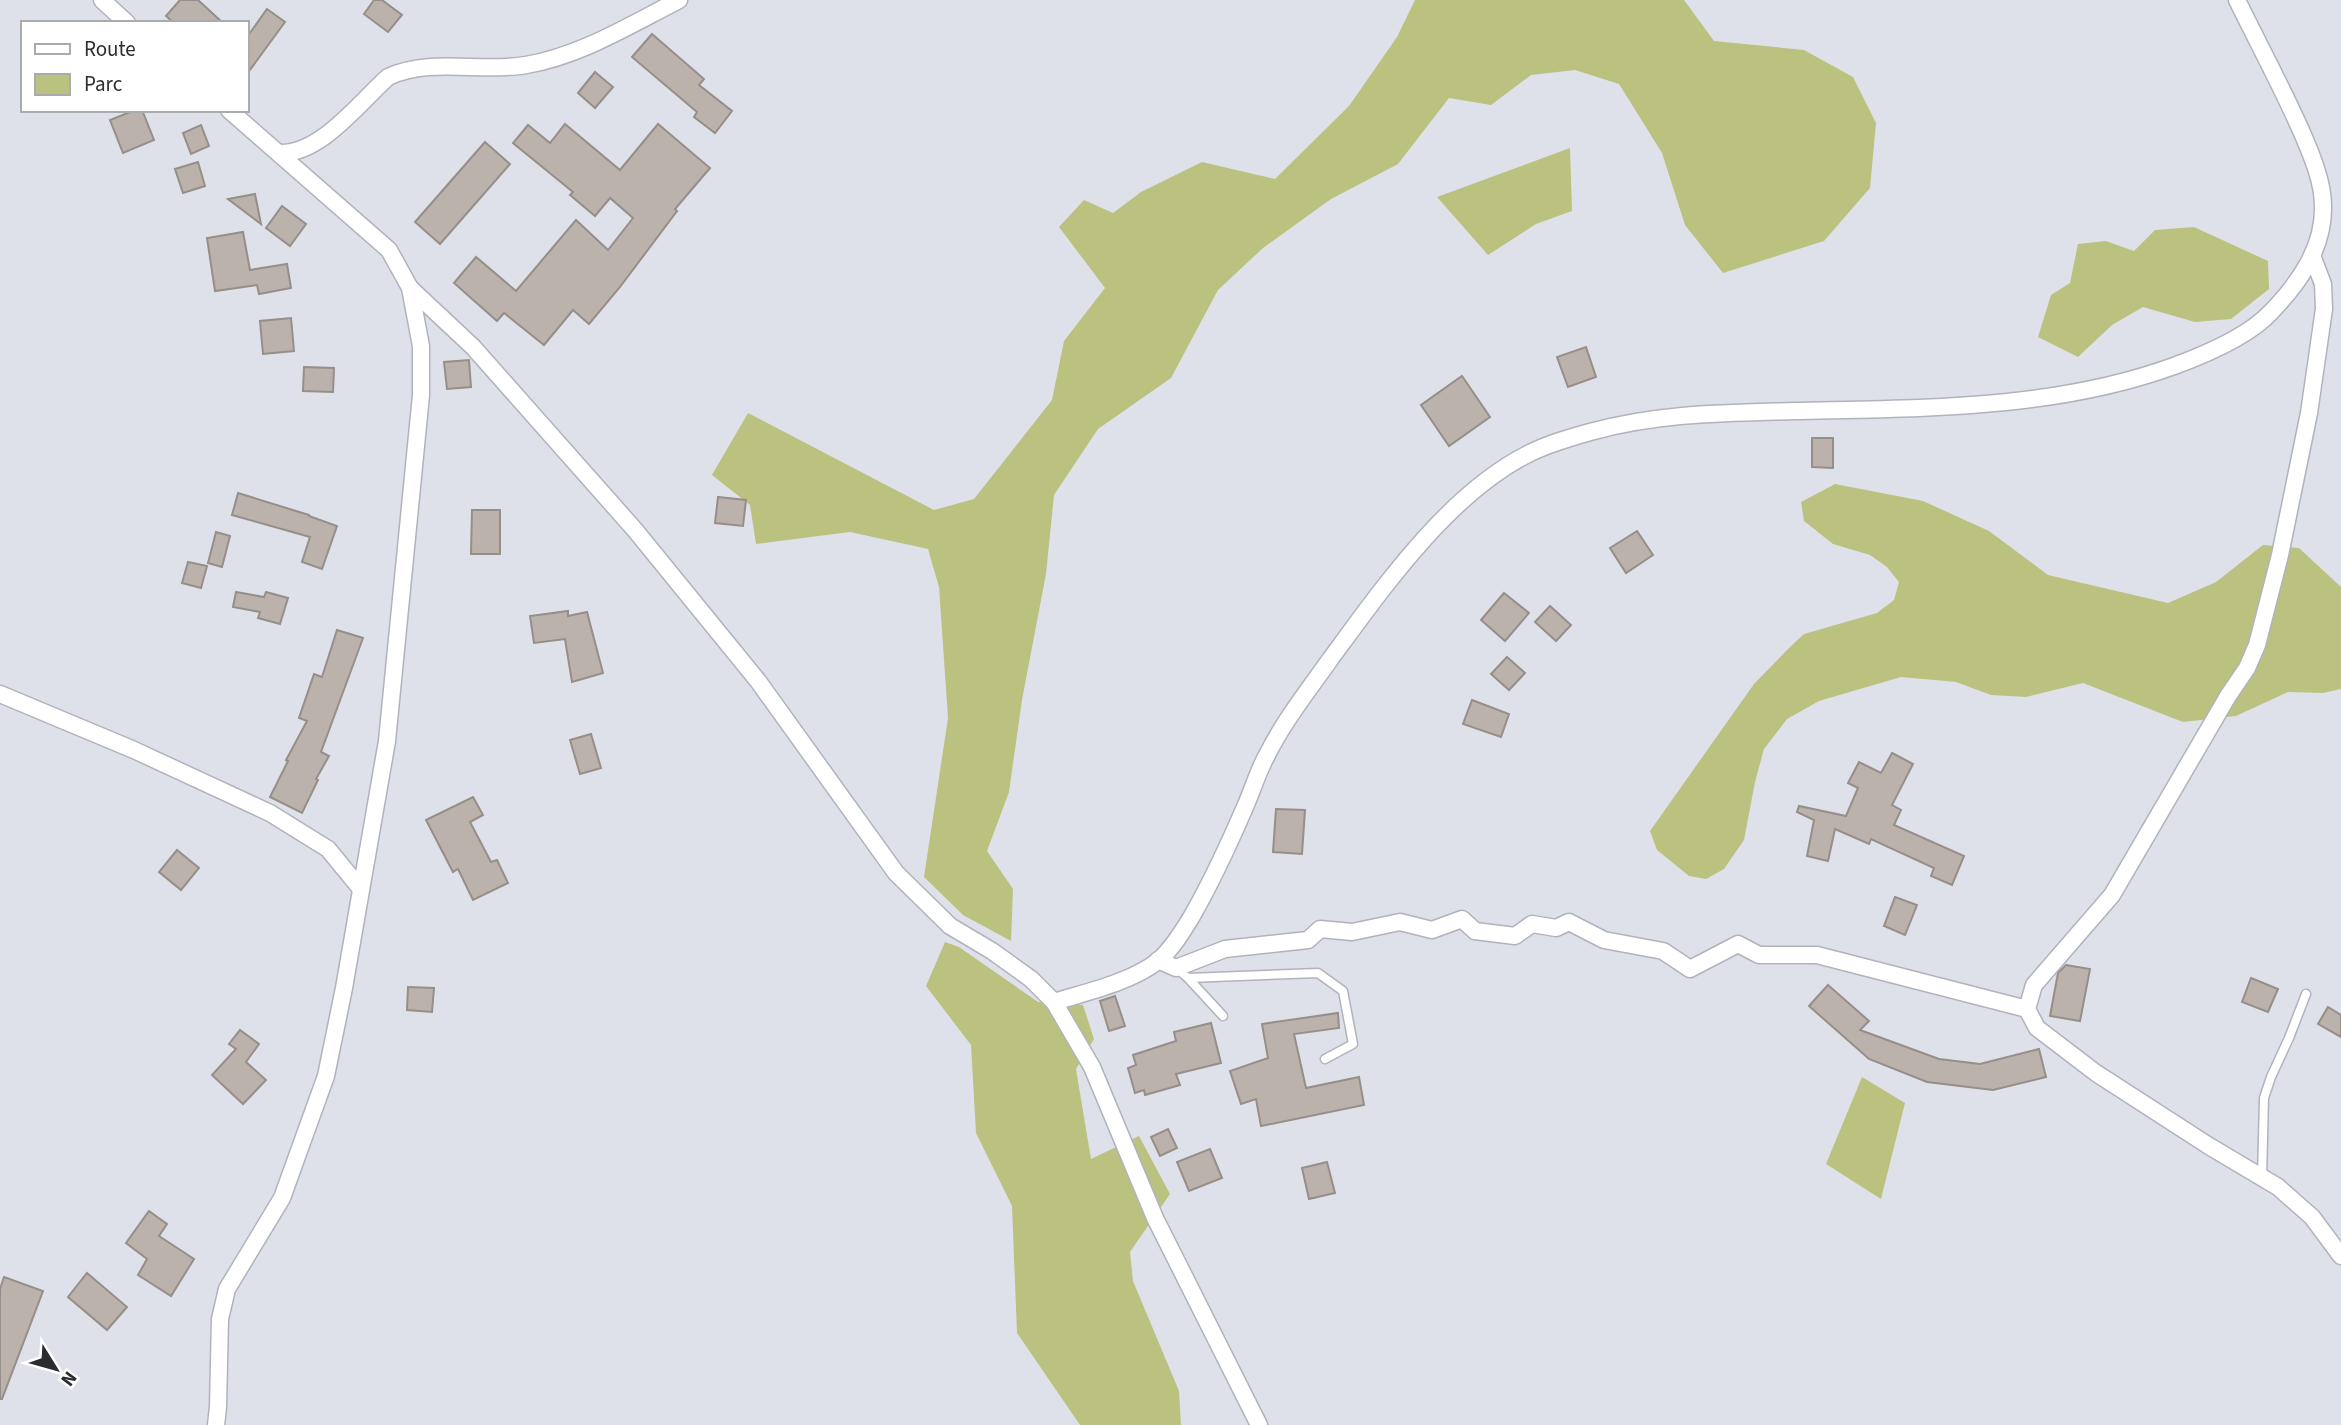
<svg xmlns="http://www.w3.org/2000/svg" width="2341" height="1425" viewBox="0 0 2341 1425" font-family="'Source Sans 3',sans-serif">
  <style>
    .green { fill: #bbc27f }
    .building { fill: #bab2ab; stroke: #968e88; stroke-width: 2 }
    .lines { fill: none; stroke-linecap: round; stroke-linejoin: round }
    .lane-casing { stroke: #b1b3bc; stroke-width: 11 }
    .street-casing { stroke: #b1b3bc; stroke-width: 19 }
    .lane { stroke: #fff; stroke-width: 8 }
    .street { stroke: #fff; stroke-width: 16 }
  </style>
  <rect width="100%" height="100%" fill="#dfe1ea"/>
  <g class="green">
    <polygon points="1415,0 1684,0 1714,41 1804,50 1853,77 1876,123 1870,188 1824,241 1723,273 1685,225 1662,153 1619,84 1575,70 1531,75 1491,105 1449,98 1398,164 1331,199 1263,248 1218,290 1171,378 1098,429 1054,495 1046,574 1022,700 1009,792 987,851 1013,889 1011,941 963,915 924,877 948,718 939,587 928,549 850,532 756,544 750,505 712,475 748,413 934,510 974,499 1052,400 1064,341 1105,288 1059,227 1084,200 1113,213 1141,192 1202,162 1275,179 1349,106 1397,37"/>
    <polygon points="1570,148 1572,211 1536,224 1488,255 1437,197"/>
    <polygon points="2194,227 2268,261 2269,289 2231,319 2195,322 2143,307 2112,325 2078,357 2038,337 2051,295 2070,283 2078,244 2106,241 2134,251 2155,230"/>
    <polygon points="1835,484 1923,501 1989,531 2048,575 2168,603 2216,582 2263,545 2299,548 2341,587 2341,689 2323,693 2288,692 2236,716 2183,722 2083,683 2026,697 1991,695 1956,682 1901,677 1819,701 1787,719 1764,749 1755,782 1744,840 1724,869 1706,879 1689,876 1657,850 1650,831 1754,684 1789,648 1804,634 1877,613 1894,600 1899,582 1887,567 1870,555 1833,544 1804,521 1801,502"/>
    <polygon points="945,942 959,947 1038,1002 1083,1005 1094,1039 1076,1069 1091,1159 1139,1136 1170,1194 1130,1252 1133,1281 1179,1391 1181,1425 1080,1425 1017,1333 1012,1206 976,1133 971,1045 926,986"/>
    <polygon points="1862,1077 1905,1103 1881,1199 1826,1164"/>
  </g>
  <g class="building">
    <polygon points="180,0 198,0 223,23 174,23 166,16"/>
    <polygon points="374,0 382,0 402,15 388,32 364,14"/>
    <polygon points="267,9 285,22 247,74 247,37"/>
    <polygon points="652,34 704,79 699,85 732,111 715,133 694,117 697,112 632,57"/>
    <polygon points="595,72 613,87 595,108 578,93"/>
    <polygon points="135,110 142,110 154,140 123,153 110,120"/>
    <polygon points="565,124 620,170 658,124 710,168 675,209 677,211 620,287 589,324 573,310 544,345 504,313 497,321 454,283 476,257 516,291 576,220 608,250 633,218 610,198 595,216 570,195 573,192 513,143 528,125 550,143"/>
    <polygon points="201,125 209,146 191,154 183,133"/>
    <polygon points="485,142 510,164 440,244 415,222"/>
    <polygon points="198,162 205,186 183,193 175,169"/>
    <polygon points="255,194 261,224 228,199"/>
    <polygon points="282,206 306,224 290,246 266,228"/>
    <polygon points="243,232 250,270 287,264 291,288 259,294 257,285 215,291 207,238"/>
    <polygon points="291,318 294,351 263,354 260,321"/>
    <polygon points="1586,347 1596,377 1568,387 1557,357"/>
    <polygon points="469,360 471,387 447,389 444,362"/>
    <polygon points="304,367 334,368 333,392 303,391"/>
    <polygon points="1462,376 1490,417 1449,446 1421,405"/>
    <polygon points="1812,438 1833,438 1833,468 1812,467"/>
    <polygon points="238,493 309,515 309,516 337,526 322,569 302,562 310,537 232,515"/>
    <polygon points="718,497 746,500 743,526 715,523"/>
    <polygon points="472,510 500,510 500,554 471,554"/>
    <polygon points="1637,531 1653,555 1626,573 1610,548"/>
    <polygon points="216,532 230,536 222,567 208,563"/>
    <polygon points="188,562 207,566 201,588 182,583"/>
    <polygon points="236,592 264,597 266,592 288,598 280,624 258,618 260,612 233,607"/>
    <polygon points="1504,593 1529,613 1505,641 1481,620"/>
    <polygon points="1550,606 1571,625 1556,641 1535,622"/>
    <polygon points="568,611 568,616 587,612 603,673 572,682 565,639 534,643 530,616"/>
    <polygon points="337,630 363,638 321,752 329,756 316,779 318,780 302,813 270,797 288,761 286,760 307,721 299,718 314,674 322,677"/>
    <polygon points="1507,657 1525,673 1509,690 1491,674"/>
    <polygon points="1472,700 1509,714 1501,737 1463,724"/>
    <polygon points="591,734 601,768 580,774 570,740"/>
    <polygon points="1892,753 1913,764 1892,805 1901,810 1894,825 1964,856 1952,885 1931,876 1934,868 1871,839 1869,844 1835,829 1828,861 1807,856 1814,820 1797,812 1799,806 1846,816 1858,788 1848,783 1859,762 1881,773"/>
    <polygon points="473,797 483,815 470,822 491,862 497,860 508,883 473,900 458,869 453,872 426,820"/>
    <polygon points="1276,809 1305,810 1302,854 1273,852"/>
    <polygon points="177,850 199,868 181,890 159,872"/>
    <polygon points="1895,897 1917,905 1905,935 1884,926"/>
    <polygon points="2066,965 2090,969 2080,1021 2050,1016 2058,973"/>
    <polygon points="2251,978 2278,989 2268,1012 2242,1002"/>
    <polygon points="1828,985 1869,1021 1860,1030 1939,1059 1980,1064 2039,1049 2046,1077 1993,1090 1927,1082 1869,1059 1809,1006"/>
    <polygon points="408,987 434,988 432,1012 407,1010"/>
    <polygon points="1115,996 1125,1026 1109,1031 1100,1001"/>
    <polygon points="2328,1007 2341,1015 2341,1037 2318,1024"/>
    <polygon points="1338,1013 1339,1028 1294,1034 1306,1088 1359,1077 1364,1105 1261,1126 1256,1099 1241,1104 1230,1071 1268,1058 1262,1024"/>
    <polygon points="1211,1023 1221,1063 1176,1074 1180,1085 1145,1095 1144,1090 1135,1093 1128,1068 1136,1065 1133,1055 1176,1041 1174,1032"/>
    <polygon points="240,1030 259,1044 246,1062 266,1080 243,1104 212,1075 236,1049 229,1044"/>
    <polygon points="1168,1129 1177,1148 1160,1156 1151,1137"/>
    <polygon points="1210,1149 1222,1178 1189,1191 1177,1162"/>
    <polygon points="1327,1162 1335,1193 1309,1199 1302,1168"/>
    <polygon points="149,1211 167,1224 159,1236 194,1259 171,1296 138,1275 147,1259 126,1243"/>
    <polygon points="87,1273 127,1307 107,1330 68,1297"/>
    <polygon points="4,1277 43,1291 2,1399 0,1399 0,1289"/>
  </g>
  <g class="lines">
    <defs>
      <g id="lane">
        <polyline points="1176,968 1188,978 1318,973 1343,991 1353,1044 1325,1059"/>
        <polyline points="1188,978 1223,1016"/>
        <polyline points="2262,1178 2264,1098 2271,1077 2289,1038 2306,994"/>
      </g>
      <g id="street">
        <polyline points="102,0 127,23"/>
        <path d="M279,153c41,2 80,-50 109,-76 42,-20 93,-4 138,-12 54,-9 104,-40 153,-65"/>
        <polyline points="2313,258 2323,284 2324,309 2309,413 2280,555 2257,645 2247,668 2228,696 2112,895 2034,985 2027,1009 2037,1028 2096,1073 2209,1146 2278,1187 2312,1217 2341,1256"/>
        <polyline points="410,288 473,347 635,530 758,681 896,873 950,926 992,951 1031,979 1054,1002 1092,1067 1155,1218 1259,1425"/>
        <polyline points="0,694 134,750 270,813 328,849 360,888"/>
        <polyline points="1158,960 1176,968 1225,949 1308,940 1320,929 1352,932 1400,922 1432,930 1462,919 1475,931 1515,936 1532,924 1556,928 1569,922 1604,940 1663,951 1690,969 1738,944 1759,955 1817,955 2027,1009"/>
        <path d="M1054,1002c33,-10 77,-20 104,-41 14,-12 25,-30 34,-45 20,-35 37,-72 53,-109 8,-18 13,-36 22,-52 17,-34 40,-63 62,-94 53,-72 118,-166 199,-207 19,-10 41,-16 62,-22 69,-19 134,-19 204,-21 127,-3 259,-1 380,-45 30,-11 75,-30 97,-54 28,-29 53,-64 52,-106 0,-24 -11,-50 -20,-71 -20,-46 -44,-90 -66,-135"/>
        <polyline points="216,1425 218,1407 220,1319 227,1289 282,1198 326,1076 344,988 387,741 421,395 421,346 410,288 389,250 229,110"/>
      </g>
    </defs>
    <use href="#lane" class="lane-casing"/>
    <use href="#street" class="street-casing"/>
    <use href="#lane" class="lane"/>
    <use href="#street" class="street"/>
  </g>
  <rect x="21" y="21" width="228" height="91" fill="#ffffff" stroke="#aaabac" stroke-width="2"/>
  <rect x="35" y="44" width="35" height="10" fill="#ffffff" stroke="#aaabac" stroke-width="2"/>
  <text x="84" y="56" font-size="21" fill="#2b2c2f">Route</text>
  <rect x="35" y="74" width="35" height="21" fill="#bbc27f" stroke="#aaabac" stroke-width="2"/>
  <text x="84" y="91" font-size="21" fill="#2b2c2f">Parc</text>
  <g transform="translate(56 1369) rotate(127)" stroke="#ffffff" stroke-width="5" paint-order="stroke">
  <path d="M0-5L12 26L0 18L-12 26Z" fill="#2b2c2f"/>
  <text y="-10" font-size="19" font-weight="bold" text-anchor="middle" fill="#2b2c2f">N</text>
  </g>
</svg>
